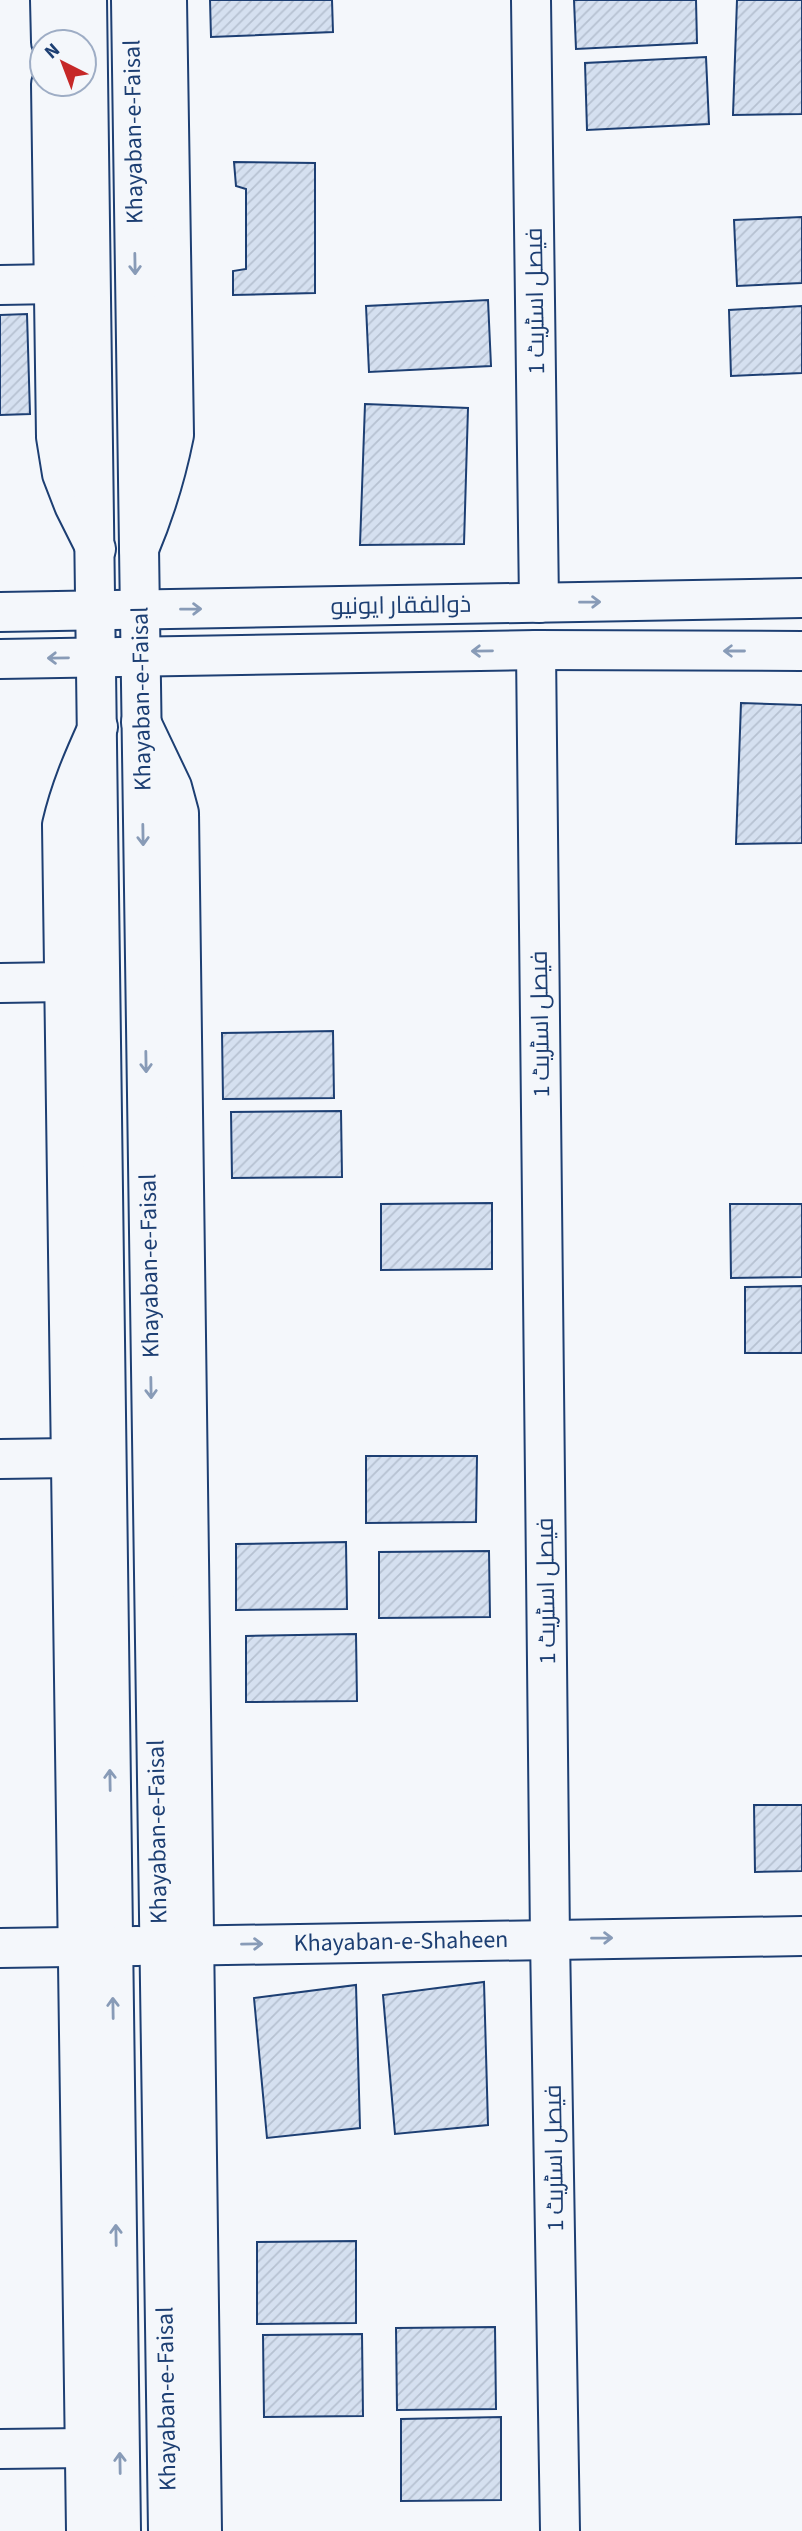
<svg xmlns="http://www.w3.org/2000/svg" width="802" height="2531" viewBox="0 0 802 2531" font-family="'Source Sans 3',Cairo,sans-serif">
  <style>
    .building { fill: url(#building-hatch); stroke: #1d3f73; stroke-width: 2 }
    .lines { fill: none; stroke-linecap: round; stroke-linejoin: round }
    .minor-casing { stroke: #1d3f73; stroke-width: 42 }
    .major-casing { stroke: #1d3f73; stroke-width: 42 }
    .minor { stroke: #f4f7fb; stroke-width: 38 }
    .major { stroke: #f4f7fb; stroke-width: 38 }
    .oneway { stroke: #889bb7 }
    .labels { text-anchor: middle; stroke-width: 5; stroke-linejoin: round; paint-order: stroke }
    .street-label { font-size: 24px; fill: #1d3f73; stroke: #f4f7fb }
  </style>
  <defs>
    <pattern id="building-hatch" width="6" height="6" patternUnits="userSpaceOnUse" patternTransform="scale(1.75)"><rect width="6" height="6" fill="#d5e0f0"/><path d="M-1 1l2-2M0 6l6-6M5 7l2-2" fill="none" stroke="#b6c1d1"/></pattern>
  </defs>
  <rect width="100%" height="100%" fill="#f4f7fb"/>
  <g class="building">
    <polygon points="210,0 332,0 333,32 211,37"/>
    <polygon points="574,0 696,0 697,43 576,49"/>
    <polygon points="737,0 802,0 802,114 733,115"/>
    <polygon points="706,57 709,124 587,130 585,63"/>
    <polygon points="234,162 315,163 315,293 233,295 233,271 246,269 246,189 236,186"/>
    <polygon points="802,217 802,283 737,286 734,220"/>
    <polygon points="488,300 491,366 369,372 366,306"/>
    <polygon points="802,306 802,373 731,376 729,310"/>
    <polygon points="27,314 30,414 0,415 0,315"/>
    <polygon points="365,404 468,408 464,544 360,545"/>
    <polygon points="741,703 802,705 802,843 736,844"/>
    <polygon points="333,1031 334,1098 223,1099 222,1033"/>
    <polygon points="341,1111 342,1177 232,1178 231,1112"/>
    <polygon points="492,1203 492,1269 381,1270 381,1204"/>
    <polygon points="730,1204 802,1204 802,1277 731,1278"/>
    <polygon points="802,1286 802,1353 745,1353 745,1287"/>
    <polygon points="366,1456 477,1456 476,1522 366,1523"/>
    <polygon points="346,1542 347,1609 236,1610 236,1544"/>
    <polygon points="489,1551 490,1617 379,1618 379,1552"/>
    <polygon points="356,1634 357,1701 246,1702 246,1636"/>
    <polygon points="754,1805 802,1805 802,1871 755,1872"/>
    <polygon points="484,1982 488,2125 395,2134 383,1995"/>
    <polygon points="356,1985 360,2128 267,2138 254,1998"/>
    <polygon points="356,2241 356,2323 257,2324 257,2242"/>
    <polygon points="495,2327 496,2409 397,2410 396,2328"/>
    <polygon points="362,2334 363,2416 264,2417 263,2335"/>
    <polygon points="501,2417 501,2500 401,2501 401,2419"/>
  </g>
  <g class="lines">
    <defs>
      <g id="minor">
        <polyline points="50,0 51,42"/>
        <polyline points="531,0 539,603"/>
        <polyline points="51,84 56,437 62,474 74,505 96,549"/>
        <polyline points="0,285 55,284"/>
        <path d="M139,549c16,-38 27,-74 35,-114l-7,-435"/>
        <polyline points="0,612 802,598"/>
        <polyline points="536,650 550,1939 560,2531"/>
        <polyline points="0,659 536,650 802,651"/>
        <polyline points="141,722 172,787 179,813 202,2531"/>
        <polyline points="0,983 64,982"/>
        <polyline points="0,1459 70,1458"/>
        <polyline points="168,1946 802,1936"/>
        <polyline points="0,2449 84,2448"/>
        <path d="M86,2531l-24,-1706c8,-35 21,-65 36,-98"/>
      </g>
      <g id="major">
        <polyline points="87,0 121,2531"/>
        <polyline points="131,0 168,2531"/>
        <polyline points="0,1948 138,1946"/>
      </g>
    </defs>
    <use href="#minor" class="minor-casing"/>
    <use href="#major" class="major-casing"/>
    <use href="#minor" class="minor"/>
    <use href="#major" class="major"/>
  </g>
  <defs><path id="oneway-shaft" d="M-6 0H5M1.5-3L5.5 0L1.5 3" fill="none" stroke-width="1.6" stroke-linecap="round" stroke-linejoin="round" transform="scale(1.75)"/></defs>
  <g class="oneway">
    <use href="#oneway-shaft" transform="translate(135 264) rotate(89)"/>
    <use href="#oneway-shaft" transform="translate(590 602) rotate(-1)"/>
    <use href="#oneway-shaft" transform="translate(191 609) rotate(-1)"/>
    <use href="#oneway-shaft" transform="translate(482 651) rotate(179)"/>
    <use href="#oneway-shaft" transform="translate(734 651) rotate(-180)"/>
    <use href="#oneway-shaft" transform="translate(58 658) rotate(179)"/>
    <use href="#oneway-shaft" transform="translate(143 835) rotate(89)"/>
    <use href="#oneway-shaft" transform="translate(146 1062) rotate(89)"/>
    <use href="#oneway-shaft" transform="translate(151 1388) rotate(89)"/>
    <use href="#oneway-shaft" transform="translate(110 1780) rotate(-91)"/>
    <use href="#oneway-shaft" transform="translate(602 1938) rotate(-1)"/>
    <use href="#oneway-shaft" transform="translate(252 1944) rotate(-1)"/>
    <use href="#oneway-shaft" transform="translate(113 2008) rotate(-91)"/>
    <use href="#oneway-shaft" transform="translate(116 2235) rotate(-91)"/>
    <use href="#oneway-shaft" transform="translate(120 2463) rotate(-91)"/>
  </g>
  <g class="labels">
    <g class="street-label">
      <text transform="translate(133 132) rotate(-91)" y="8">Khayaban-e-Faisal</text>
      <text transform="translate(535 301) rotate(-91)" y="8">فیصل اسٹریٹ 1</text>
      <text transform="translate(401 605) rotate(-1)" y="8">ذوالفقار ایونیو</text>
      <text transform="translate(141 699) rotate(-91)" y="8">Khayaban-e-Faisal</text>
      <text transform="translate(540 1024) rotate(-91)" y="8">فیصل اسٹریٹ 1</text>
      <text transform="translate(149 1266) rotate(-91)" y="8">Khayaban-e-Faisal</text>
      <text transform="translate(546 1591) rotate(-91)" y="8">فیصل اسٹریٹ 1</text>
      <text transform="translate(157 1832) rotate(-91)" y="8">Khayaban-e-Faisal</text>
      <text transform="translate(401 1941) rotate(-1)" y="8">Khayaban-e-Shaheen</text>
      <text transform="translate(554 2158) rotate(-91)" y="8">فیصل اسٹریٹ 1</text>
      <text transform="translate(166 2399) rotate(-91)" y="8">Khayaban-e-Faisal</text>
    </g>
  </g>
  <g transform="translate(63 63) rotate(318)"><circle r="33" fill="#f4f7fb" stroke="#9eadc5" stroke-width="2"/>
  <path d="M0-5L12 26L0 18L-12 26Z" fill="#c62828"/>
  <text y="-10" font-size="19" font-weight="bold" text-anchor="middle" fill="#1d3f73">N</text>
  </g>
</svg>
